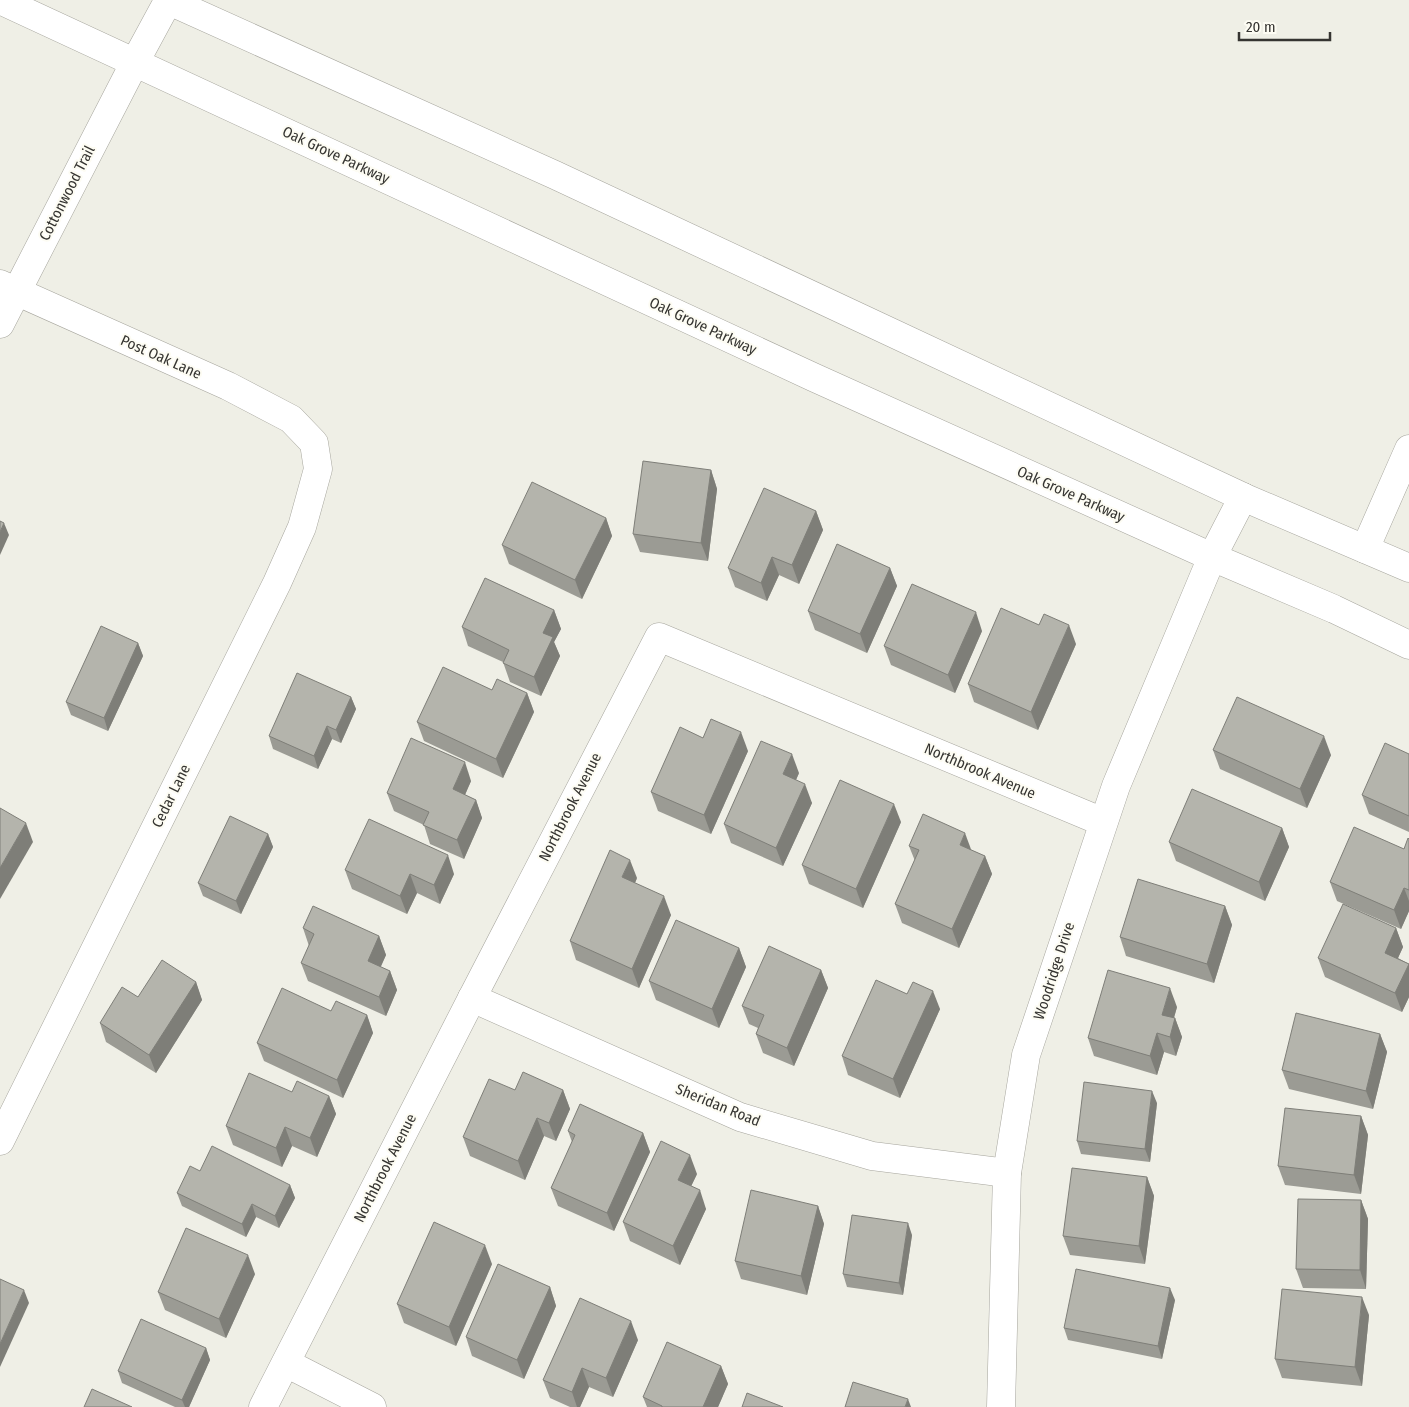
<svg xmlns="http://www.w3.org/2000/svg" width="1409" height="1407" viewBox="0 0 1409 1407" font-family="'Fira Sans Condensed',sans-serif">
  <style>
    .lines { fill: none; stroke-linecap: round; stroke-linejoin: round }
    .minor-casing { stroke: #a6a59d; stroke-width: 29 }
    .major-casing { stroke: #a6a59d; stroke-width: 29 }
    .minor { stroke: #fff; stroke-width: 28 }
    .major { stroke: #fff; stroke-width: 28 }
    .wall { fill: #9b9b94 }
    .shaded-wall { fill: #7e7e78 }
    .building { fill: #b4b4ac; stroke: #7e7e78 }
    .labels { text-anchor: middle; stroke-width: 4; stroke-linejoin: round; paint-order: stroke }
    .street-label { font-size: 15px; fill: #353431; stroke: #fdfcf3 }
  </style>
  <rect width="100%" height="100%" fill="#efefe6"/>
  <g class="lines">
    <defs>
      <g id="minor">
        <polyline points="0,284 228,386 291,419 314,443 318,469 302,527 277,583 0,1141"/>
        <polyline points="0,324 135,62"/>
        <polyline points="1365,549 1409,449"/>
        <polyline points="472,998 740,1117 872,1156 1007,1173"/>
        <polyline points="286,1363 372,1407"/>
        <polyline points="263,1407 472,998 659,637 1103,822"/>
        <polyline points="1001,1407 1007,1173 1026,1055 1116,786 1212,557"/>
      </g>
      <g id="major">
        <polyline points="0,0 813,377 1212,557 1334,609 1409,645"/>
        <polyline points="167,0 555,175 1243,497 1409,568"/>
        <polyline points="135,62 168,1"/>
        <polyline points="1212,557 1243,497"/>
      </g>
    </defs>
    <use href="#minor" class="minor-casing"/>
    <use href="#major" class="major-casing"/>
    <use href="#minor" class="minor"/>
    <use href="#major" class="major"/>
  </g>
  <g class="wall">
    <polygon points="711,470 717,489 708,561 640,552 633,534"/>
    <polygon points="816,511 823,530 799,584 779,575 767,601 735,587 728,568"/>
    <polygon points="606,518 612,536 582,599 509,564 502,545"/>
    <polygon points="890,568 897,586 867,653 815,630 808,611"/>
    <polygon points="554,610 561,629 554,642 560,656 541,696 510,682 503,662 468,646 462,627"/>
    <polygon points="982,631 955,693 891,665 884,646"/>
    <polygon points="138,643 143,656 108,731 71,715 66,702"/>
    <polygon points="1076,644 1038,730 974,702 968,684"/>
    <polygon points="492,690 527,693 534,712 503,778 424,741 417,722"/>
    <polygon points="351,697 356,709 341,743 332,739 318,769 273,749 269,736"/>
    <polygon points="1213,750 1331,755 1307,808 1220,769"/>
    <polygon points="748,751 711,834 658,811 651,792"/>
    <polygon points="1409,754 1409,832 1369,814 1362,795"/>
    <polygon points="799,773 796,780 812,803 783,866 731,843 724,824"/>
    <polygon points="471,781 465,795 476,800 482,818 464,859 430,844 424,825 394,811 387,793"/>
    <polygon points="901,822 863,908 809,884 802,865"/>
    <polygon points="1282,828 1289,847 1265,901 1176,861 1169,842"/>
    <polygon points="268,834 273,847 241,914 203,896 198,883"/>
    <polygon points="1409,839 1409,911 1401,929 1337,901 1330,882 1404,849"/>
    <polygon points="909,846 971,850 985,856 992,874 959,948 902,923 895,904 915,861"/>
    <polygon points="345,870 454,874 440,904 417,893 407,914 352,889"/>
    <polygon points="637,878 635,883 671,915 639,988 576,960 570,941"/>
    <polygon points="1225,906 1232,925 1214,983 1126,956 1120,937"/>
    <polygon points="303,928 379,936 386,955 380,967 390,971 397,990 386,1016 308,981 301,963 309,946"/>
    <polygon points="1396,928 1403,947 1398,958 1409,964 1409,997 1402,1012 1325,977 1318,958"/>
    <polygon points="739,948 746,967 719,1028 656,1000 649,981"/>
    <polygon points="821,970 828,988 794,1066 763,1053 756,1034 758,1028 749,1024 742,1006"/>
    <polygon points="196,982 202,1000 156,1073 106,1042 100,1023 138,997"/>
    <polygon points="907,994 940,1009 900,1098 848,1075 842,1056"/>
    <polygon points="1177,1007 1174,1018 1175,1018 1182,1037 1176,1056 1164,1052 1157,1075 1094,1056 1088,1038"/>
    <polygon points="331,1011 367,1015 373,1033 343,1098 264,1061 257,1043"/>
    <polygon points="1380,1034 1387,1052 1373,1109 1289,1089 1282,1070"/>
    <polygon points="515,1090 563,1090 570,1109 556,1141 544,1136 525,1180 470,1156 463,1137"/>
    <polygon points="292,1092 329,1096 336,1114 317,1157 292,1146 282,1167 233,1145 226,1126"/>
    <polygon points="1157,1103 1150,1162 1081,1154 1077,1141"/>
    <polygon points="1361,1116 1368,1135 1361,1194 1285,1185 1278,1166"/>
    <polygon points="568,1131 643,1133 650,1152 614,1231 558,1206 551,1188 572,1142"/>
    <polygon points="200,1171 290,1185 295,1198 279,1228 256,1217 246,1237 182,1206 177,1193"/>
    <polygon points="697,1174 691,1186 706,1209 680,1265 630,1241 623,1222"/>
    <polygon points="1147,1177 1154,1196 1145,1264 1070,1255 1063,1236"/>
    <polygon points="1361,1200 1368,1219 1366,1289 1303,1288 1296,1269"/>
    <polygon points="818,1206 824,1224 807,1295 741,1279 735,1261"/>
    <polygon points="912,1235 903,1295 847,1287 843,1274"/>
    <polygon points="492,1264 456,1346 404,1323 397,1304"/>
    <polygon points="255,1274 226,1338 165,1310 158,1292"/>
    <polygon points="550,1287 556,1306 524,1379 472,1356 466,1337"/>
    <polygon points="1175,1300 1162,1359 1068,1340 1064,1328"/>
    <polygon points="1369,1315 1362,1386 1282,1378 1275,1359"/>
    <polygon points="638,1340 613,1397 589,1387 580,1407 570,1407 550,1398 543,1380"/>
    <polygon points="206,1348 210,1360 189,1407 175,1407 122,1383 118,1371"/>
    <polygon points="721,1366 728,1384 718,1407 647,1407 643,1397"/>
  </g>
  <g class="shaded-wall">
    <polygon points="711,470 717,489 708,561 701,543"/>
    <polygon points="816,511 823,530 799,584 792,565"/>
    <polygon points="606,518 612,536 582,599 575,580"/>
    <polygon points="4,523 9,535 0,555 0,532"/>
    <polygon points="772,557 779,575 767,601 761,583"/>
    <polygon points="890,568 897,586 867,653 860,634"/>
    <polygon points="554,610 561,629 554,642 560,656 541,696 534,677 543,633"/>
    <polygon points="976,612 982,631 955,693 948,675"/>
    <polygon points="1069,625 1076,644 1038,730 1031,712"/>
    <polygon points="138,643 143,656 108,731 104,718"/>
    <polygon points="527,693 534,712 503,778 496,759"/>
    <polygon points="351,697 356,709 341,743 336,730"/>
    <polygon points="327,726 332,739 318,769 314,756"/>
    <polygon points="741,732 748,751 711,834 704,815"/>
    <polygon points="1324,736 1331,755 1307,808 1300,789"/>
    <polygon points="792,754 799,773 790,793 783,774"/>
    <polygon points="465,762 471,781 459,808 453,789"/>
    <polygon points="805,784 812,803 783,866 776,848"/>
    <polygon points="476,800 482,818 464,859 457,840"/>
    <polygon points="894,804 901,822 863,908 856,889"/>
    <polygon points="26,823 33,842 0,899 0,868"/>
    <polygon points="1282,828 1289,847 1265,901 1259,882"/>
    <polygon points="965,833 972,852 960,845"/>
    <polygon points="268,834 273,847 241,914 236,901"/>
    <polygon points="448,855 454,874 440,904 434,885"/>
    <polygon points="985,856 992,874 959,948 952,929"/>
    <polygon points="630,860 637,878 629,896 622,877"/>
    <polygon points="410,874 417,893 407,914 400,896"/>
    <polygon points="1404,888 1409,901 1409,911 1401,929 1394,910"/>
    <polygon points="664,896 671,915 639,988 632,969"/>
    <polygon points="1225,906 1232,925 1214,983 1207,964"/>
    <polygon points="1396,928 1403,947 1392,971 1385,953"/>
    <polygon points="379,936 386,955 375,980 368,961"/>
    <polygon points="739,948 746,967 719,1028 712,1009"/>
    <polygon points="1409,964 1409,997 1402,1012 1395,993"/>
    <polygon points="821,970 828,988 794,1066 787,1048"/>
    <polygon points="390,971 397,990 386,1016 379,997"/>
    <polygon points="196,982 202,1000 156,1073 149,1055"/>
    <polygon points="1170,988 1177,1007 1169,1034 1162,1015"/>
    <polygon points="933,991 940,1009 900,1098 893,1079"/>
    <polygon points="367,1015 373,1033 343,1098 337,1080"/>
    <polygon points="1175,1018 1182,1037 1176,1056 1170,1037"/>
    <polygon points="1157,1033 1164,1052 1157,1075 1150,1056"/>
    <polygon points="1380,1034 1387,1052 1373,1109 1366,1091"/>
    <polygon points="563,1090 570,1109 556,1141 549,1123"/>
    <polygon points="1152,1091 1157,1103 1150,1162 1145,1149"/>
    <polygon points="329,1096 336,1114 317,1157 310,1138"/>
    <polygon points="1361,1116 1368,1135 1361,1194 1354,1175"/>
    <polygon points="537,1118 544,1136 525,1180 518,1161"/>
    <polygon points="285,1127 292,1146 282,1167 276,1148"/>
    <polygon points="643,1133 650,1152 614,1231 607,1213"/>
    <polygon points="690,1155 697,1174 685,1199 678,1180"/>
    <polygon points="1147,1177 1154,1196 1145,1264 1139,1246"/>
    <polygon points="290,1185 295,1198 279,1228 275,1216"/>
    <polygon points="700,1190 706,1209 680,1265 673,1246"/>
    <polygon points="1361,1200 1368,1219 1366,1289 1360,1270"/>
    <polygon points="252,1204 256,1217 246,1237 242,1224"/>
    <polygon points="818,1206 824,1224 807,1295 801,1276"/>
    <polygon points="908,1223 912,1235 903,1295 899,1283"/>
    <polygon points="485,1245 492,1264 456,1346 449,1327"/>
    <polygon points="248,1255 255,1274 226,1338 219,1319"/>
    <polygon points="550,1287 556,1306 524,1379 517,1360"/>
    <polygon points="1170,1288 1175,1300 1162,1359 1158,1346"/>
    <polygon points="24,1290 29,1303 0,1367 0,1344"/>
    <polygon points="1362,1297 1369,1315 1362,1386 1355,1367"/>
    <polygon points="631,1321 638,1340 613,1397 606,1378"/>
    <polygon points="206,1348 210,1360 189,1407 185,1407 182,1400"/>
    <polygon points="721,1366 728,1384 718,1407 703,1407"/>
    <polygon points="582,1368 589,1387 580,1407 577,1407 572,1392"/>
    <polygon points="908,1399 911,1407 905,1407"/>
  </g>
  <g class="building">
    <polygon points="643,461 711,470 701,543 633,534"/>
    <polygon points="532,482 606,518 575,580 502,545"/>
    <polygon points="764,488 816,511 792,565 772,557 761,583 728,568"/>
    <polygon points="0,521 4,523 0,532"/>
    <polygon points="837,544 890,568 860,634 808,611"/>
    <polygon points="485,578 554,610 543,633 553,637 534,677 503,663 509,650 462,627"/>
    <polygon points="912,584 976,612 948,675 884,646"/>
    <polygon points="1001,608 1039,625 1044,614 1069,625 1031,712 968,684"/>
    <polygon points="101,626 138,643 104,718 66,702"/>
    <polygon points="443,667 492,690 497,679 527,693 496,759 417,722"/>
    <polygon points="297,673 351,697 336,730 327,726 314,756 269,736"/>
    <polygon points="1237,697 1324,736 1300,789 1213,750"/>
    <polygon points="711,719 741,732 704,815 651,792 680,727 703,738"/>
    <polygon points="411,738 465,762 453,789 476,800 457,840 423,825 429,812 387,793"/>
    <polygon points="761,741 792,754 783,774 805,784 776,848 724,824"/>
    <polygon points="1385,743 1409,754 1409,816 1362,795"/>
    <polygon points="840,780 894,804 856,889 802,865"/>
    <polygon points="1192,789 1282,828 1259,882 1169,842"/>
    <polygon points="0,808 26,823 0,868"/>
    <polygon points="923,814 965,833 960,845 985,856 952,929 895,904 919,850 909,846"/>
    <polygon points="230,816 268,834 236,901 198,883"/>
    <polygon points="369,819 448,855 434,885 410,874 400,896 345,870"/>
    <polygon points="1354,827 1404,849 1408,838 1409,839 1409,890 1404,888 1394,910 1330,882"/>
    <polygon points="610,850 630,860 622,877 664,896 632,969 570,941"/>
    <polygon points="1138,879 1225,906 1207,964 1120,937"/>
    <polygon points="1343,904 1396,928 1385,953 1409,964 1395,993 1318,958"/>
    <polygon points="313,906 379,936 368,961 390,971 379,997 301,963 314,934 303,928"/>
    <polygon points="676,920 739,948 712,1009 649,981"/>
    <polygon points="769,946 821,970 787,1048 756,1034 764,1015 742,1006"/>
    <polygon points="162,960 196,982 149,1055 100,1023 122,987 138,997"/>
    <polygon points="1108,970 1170,988 1162,1015 1175,1018 1170,1037 1157,1033 1150,1056 1088,1038"/>
    <polygon points="876,980 907,994 913,982 933,991 893,1079 842,1056"/>
    <polygon points="282,988 331,1011 336,1001 367,1015 337,1080 257,1043"/>
    <polygon points="1296,1013 1380,1034 1366,1091 1282,1070"/>
    <polygon points="523,1072 563,1090 549,1123 537,1118 518,1161 463,1137 489,1079 515,1090"/>
    <polygon points="249,1073 292,1092 297,1081 329,1096 310,1138 285,1127 276,1148 226,1126"/>
    <polygon points="1084,1082 1152,1091 1145,1149 1077,1141"/>
    <polygon points="580,1104 643,1133 607,1213 551,1188 575,1135 568,1131"/>
    <polygon points="1285,1108 1361,1116 1354,1175 1278,1166"/>
    <polygon points="661,1141 690,1155 678,1180 700,1190 673,1246 623,1222"/>
    <polygon points="212,1146 290,1185 275,1216 252,1204 242,1224 177,1193 190,1166 200,1171"/>
    <polygon points="1072,1168 1147,1177 1139,1246 1063,1236"/>
    <polygon points="751,1190 818,1206 801,1276 735,1261"/>
    <polygon points="1298,1199 1361,1200 1360,1270 1296,1269"/>
    <polygon points="852,1215 908,1223 899,1283 843,1274"/>
    <polygon points="434,1222 485,1245 449,1327 397,1304"/>
    <polygon points="186,1228 248,1255 219,1319 158,1292"/>
    <polygon points="498,1264 550,1287 517,1360 466,1337"/>
    <polygon points="1076,1269 1170,1288 1158,1346 1064,1328"/>
    <polygon points="0,1279 24,1290 0,1344"/>
    <polygon points="1282,1289 1362,1297 1355,1367 1275,1359"/>
    <polygon points="580,1298 631,1321 606,1378 582,1368 572,1392 543,1380"/>
    <polygon points="141,1319 206,1348 182,1400 118,1371"/>
    <polygon points="667,1342 721,1366 703,1407 662,1407 662,1406 643,1397"/>
    <polygon points="853,1382 908,1399 905,1407 845,1407"/>
    <polygon points="92,1389 132,1407 84,1407"/>
    <polygon points="747,1393 783,1407 742,1407"/>
  </g>
  <g class="labels">
    <g class="street-label">
      <text transform="translate(336 155) rotate(25)" y="5">Oak Grove Parkway</text>
      <text transform="translate(67 193) rotate(-63)" y="5">Cottonwood Trail</text>
      <text transform="translate(703 326) rotate(25)" y="5">Oak Grove Parkway</text>
      <text transform="translate(161 357) rotate(24)" y="5">Post Oak Lane</text>
      <text transform="translate(1071 494) rotate(24)" y="5">Oak Grove Parkway</text>
      <text transform="translate(980 771) rotate(23)" y="5">Northbrook Avenue</text>
      <text transform="translate(171 796) rotate(-64)" y="5">Cedar Lane</text>
      <text transform="translate(570 807) rotate(-63)" y="5">Northbrook Avenue</text>
      <text transform="translate(1054 971) rotate(-72)" y="5">Woodridge Drive</text>
      <text transform="translate(718 1105) rotate(22)" y="5">Sheridan Road</text>
      <text transform="translate(385 1168) rotate(-63)" y="5">Northbrook Avenue</text>
    </g>
  </g>
  <path d="M1239 32v8h91v-8" fill="none" stroke="#353431" stroke-width="2.5"/>
  <text x="1246" y="32" font-size="15" fill="#353431" stroke="#fdfcf3" stroke-width="4" paint-order="stroke">20 m</text>
</svg>
